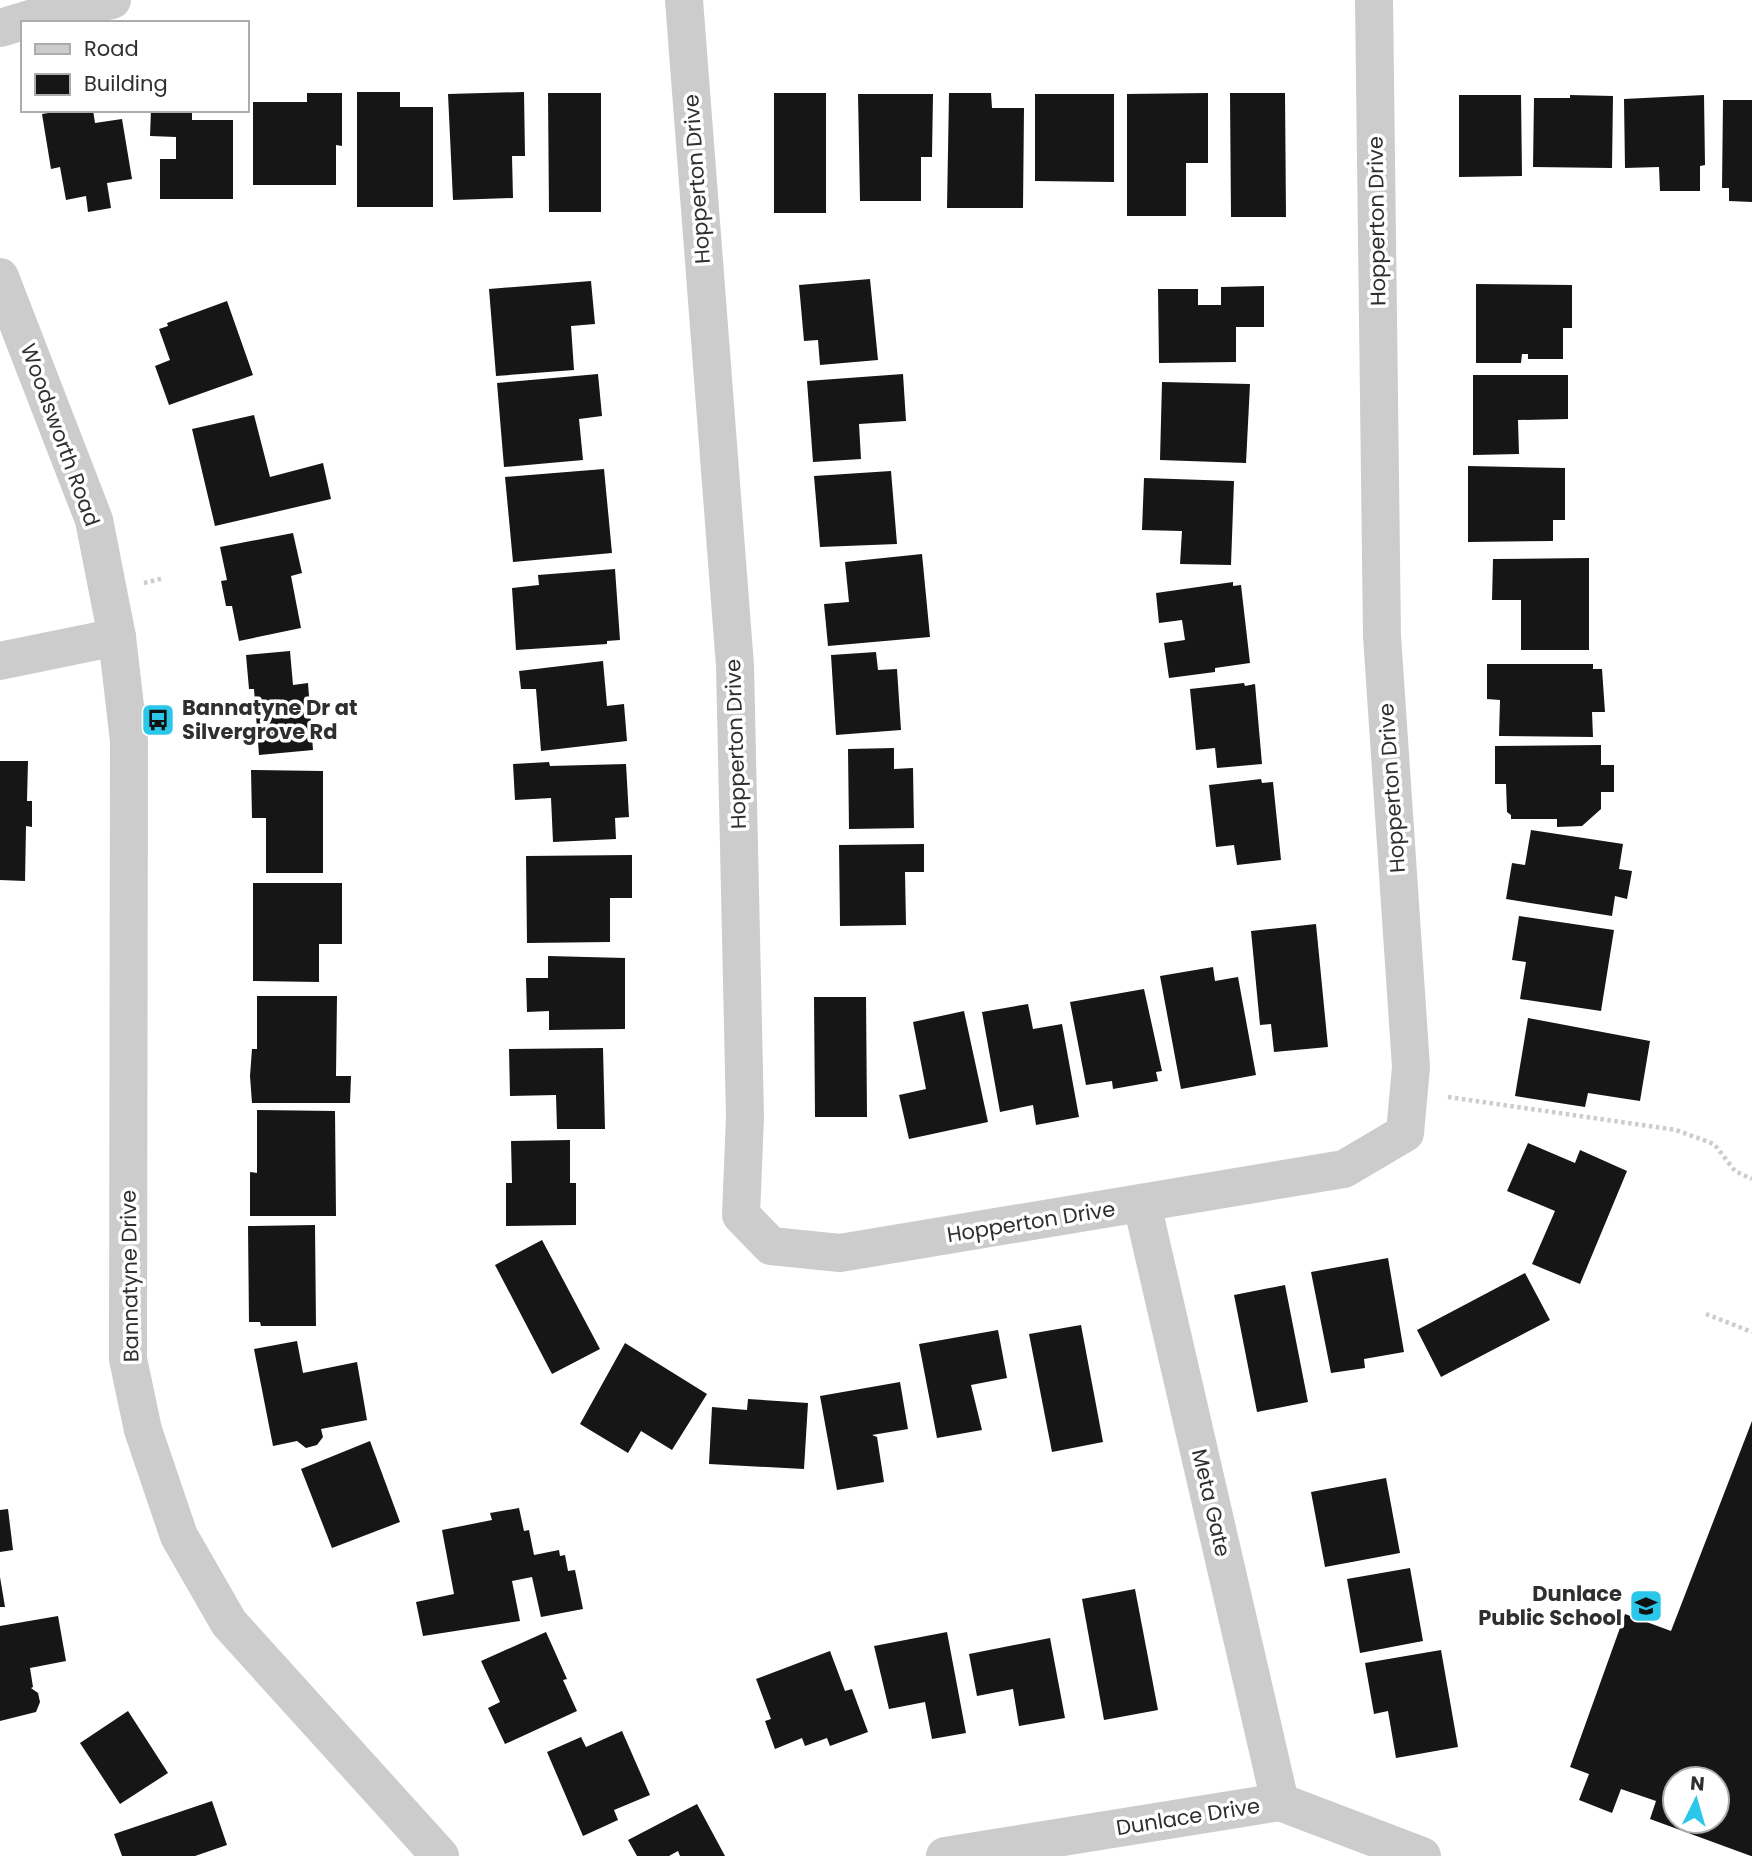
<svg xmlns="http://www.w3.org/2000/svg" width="1752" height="1856" viewBox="0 0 1752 1856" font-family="Poppins,sans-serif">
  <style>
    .building { fill: #161616; fill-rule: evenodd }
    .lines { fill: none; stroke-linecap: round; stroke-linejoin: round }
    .path { stroke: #ccc; stroke-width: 4.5; stroke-dasharray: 3.5 3.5; stroke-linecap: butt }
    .minor { stroke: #ccc; stroke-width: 38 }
    .labels { text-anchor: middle; stroke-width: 7; stroke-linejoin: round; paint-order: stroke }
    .street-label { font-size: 21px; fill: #2f2f2f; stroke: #fff }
    .poi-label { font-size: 21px; font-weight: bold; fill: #2f2f2f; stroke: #fff; text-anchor: start }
  </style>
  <rect width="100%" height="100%" fill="#fff"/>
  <g class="building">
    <polygon points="357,92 400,92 400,107 433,107 433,207 357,207"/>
    <polygon points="524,92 525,156 512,156 513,198 453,200 448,94"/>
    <polygon points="307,93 342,93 342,146 336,145 336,185 253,185 253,102 307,102"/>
    <polygon points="548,93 601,93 601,212 549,212"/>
    <rect x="774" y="93" width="52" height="120"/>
    <polygon points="949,93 991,93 992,108 1024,108 1023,208 947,208"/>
    <polygon points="1208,93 1208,163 1186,163 1186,216 1127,216 1127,94"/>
    <polygon points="1230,93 1285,93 1286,217 1231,217"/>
    <polygon points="858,94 933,94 932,157 921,157 921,201 860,201"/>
    <polygon points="1035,94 1114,94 1114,182 1035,181"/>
    <polygon points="1459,95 1521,95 1522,176 1459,177"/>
    <polygon points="1570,95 1613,96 1612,168 1533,167 1534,98 1570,98"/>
    <polygon points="1704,95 1705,165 1700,166 1700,191 1660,191 1659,167 1625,168 1624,99"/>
    <polygon points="1723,100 1752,100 1752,202 1729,201 1729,188 1722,188"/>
    <polygon points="67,110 93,110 95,123 122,119 132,179 107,183 111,208 88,212 86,196 66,200 60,167 51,169 42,114"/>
    <polygon points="151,110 192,110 192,120 233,120 233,199 160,199 160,159 176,159 176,137 150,136"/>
    <polygon points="870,279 878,360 820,365 818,340 804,341 799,285"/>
    <polygon points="591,281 595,324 571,326 574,370 496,376 489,289"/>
    <polygon points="1476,284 1572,285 1572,328 1563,328 1563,359 1528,359 1528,354 1522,354 1521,363 1476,363"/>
    <polygon points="1264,286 1264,327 1236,327 1236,362 1159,363 1158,289 1198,289 1198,305 1221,305 1221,287"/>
    <polygon points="227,301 253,375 169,405 155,366 170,360 159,329 168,326 167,323"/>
    <polygon points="598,374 602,416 579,419 583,460 504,467 497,383"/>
    <polygon points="903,374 906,421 859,424 861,459 813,462 807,381"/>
    <polygon points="1473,375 1568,375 1568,419 1518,420 1519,454 1473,455"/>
    <polygon points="1162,382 1250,384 1246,463 1160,460"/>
    <polygon points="254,415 270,477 323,463 331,499 215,526 192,429"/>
    <polygon points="1468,466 1565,468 1565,520 1553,520 1553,541 1468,542"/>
    <polygon points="604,469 612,553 513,562 505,477"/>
    <polygon points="891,471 897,544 820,547 814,476"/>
    <polygon points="1144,478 1234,481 1231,565 1180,564 1182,531 1142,530"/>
    <polygon points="293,533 302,573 291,576 301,628 239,641 232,606 226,606 221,581 227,580 220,547"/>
    <polygon points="922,554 930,637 828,646 824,604 849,602 845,562"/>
    <polygon points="1589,558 1589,650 1521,650 1521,600 1492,600 1493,559"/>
    <polygon points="615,569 620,640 607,641 607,644 516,650 512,588 539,585 538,575"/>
    <polygon points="1233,582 1233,586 1241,585 1250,663 1215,668 1215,672 1169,678 1164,643 1185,640 1182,620 1159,623 1156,593"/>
    <polygon points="290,651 293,685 308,683 313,750 259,755 254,689 249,689 246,655"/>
    <polygon points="876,652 878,670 897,669 901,730 836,735 831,655"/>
    <polygon points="603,661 607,706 624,704 627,741 541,751 536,689 521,689 519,671"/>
    <polygon points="1487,664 1593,664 1593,669 1602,669 1605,712 1592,712 1593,737 1499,736 1500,700 1487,699"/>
    <polygon points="1244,683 1245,686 1255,684 1262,764 1217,768 1215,748 1196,750 1190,689"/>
    <polygon points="1601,745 1601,765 1614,765 1614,792 1601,792 1601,809 1582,826 1557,827 1557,819 1511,819 1511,815 1507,812 1506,784 1495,784 1495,746"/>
    <polygon points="894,748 894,769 913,768 914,828 849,829 848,749"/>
    <polygon points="0,761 28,761 27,801 32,801 32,827 26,826 25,881 0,880"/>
    <polygon points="549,762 550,766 626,764 629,817 615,818 616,839 553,842 551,798 515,800 513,764"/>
    <polygon points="251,770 323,771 323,873 266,873 266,818 252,818"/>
    <polygon points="1261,779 1262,783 1273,782 1281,860 1237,865 1234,845 1216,847 1209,785"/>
    <polygon points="1531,830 1623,844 1619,869 1632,871 1627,899 1615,896 1612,916 1506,899 1512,863 1525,865"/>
    <polygon points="924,844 924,872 905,872 906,925 840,926 839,845"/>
    <polygon points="632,855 632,898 610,898 610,942 527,943 526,856"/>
    <polygon points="253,883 342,883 342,944 319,944 319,982 253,981"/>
    <polygon points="1519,916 1614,930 1601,1011 1520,999 1526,962 1512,960"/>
    <polygon points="1316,924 1328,1047 1274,1052 1271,1024 1260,1025 1251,931"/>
    <polygon points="548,956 625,958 625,1029 549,1030 549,1011 527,1012 526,978 548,978"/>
    <polygon points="1213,967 1215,981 1238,977 1256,1075 1181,1089 1160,976"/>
    <polygon points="1144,989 1162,1071 1156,1072 1158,1081 1113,1089 1112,1081 1086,1085 1070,1002"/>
    <polygon points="257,996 337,996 336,1076 351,1076 350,1103 252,1103 250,1076 252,1049 257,1049"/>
    <polygon points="814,997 866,997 867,1117 815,1117"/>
    <polygon points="1028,1004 1033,1029 1062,1024 1079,1117 1036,1125 1033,1105 1000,1112 982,1012"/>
    <polygon points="964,1011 988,1122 909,1139 899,1095 926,1089 913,1022"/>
    <polygon points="1528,1018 1650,1041 1640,1101 1588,1093 1585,1107 1515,1096"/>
    <polygon points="603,1048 605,1129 557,1129 556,1095 510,1096 509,1049"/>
    <polygon points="257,1110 335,1111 336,1216 250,1216 250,1172 257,1173"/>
    <polygon points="570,1140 570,1183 576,1183 576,1225 506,1226 506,1183 512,1183 511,1141"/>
    <polygon points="1528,1143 1575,1163 1580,1150 1627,1171 1580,1284 1532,1264 1555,1211 1507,1191"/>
    <polygon points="315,1225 316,1326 261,1326 260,1322 249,1322 248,1226"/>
    <polygon points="542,1240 600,1349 552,1374 495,1265"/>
    <polygon points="1388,1258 1404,1352 1364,1359 1365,1368 1331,1373 1311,1272"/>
    <polygon points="1525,1273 1550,1320 1441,1377 1417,1330"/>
    <polygon points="1285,1285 1308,1402 1257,1412 1234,1295"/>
    <polygon points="1081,1325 1103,1442 1052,1452 1029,1334"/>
    <polygon points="998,1330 1007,1378 971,1385 982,1430 937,1438 919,1344"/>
    <polygon points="297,1341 303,1373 357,1362 367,1420 321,1429 323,1437 317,1445 306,1448 297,1441 273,1446 254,1349"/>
    <polygon points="625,1343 707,1394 672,1450 641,1431 628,1453 580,1424"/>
    <polygon points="900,1382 908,1429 872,1435 877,1437 884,1482 837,1490 820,1396"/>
    <polygon points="748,1399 808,1403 804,1469 709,1464 712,1407 747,1410"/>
    <path d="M1752,1421v435h-1l-101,-37 6,-18 -35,-12 -9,24 -33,-13 10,-26 -19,-7 55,-153 46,17zM1675,1779h42v42h-42z"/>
    <polygon points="370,1441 400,1522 332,1548 301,1469"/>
    <polygon points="1386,1478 1400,1553 1325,1567 1311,1492"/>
    <polygon points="519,1508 524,1531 529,1530 534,1555 559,1550 560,1556 565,1555 568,1571 575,1570 583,1609 541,1617 532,1577 512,1581 520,1621 423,1636 416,1602 454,1594 442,1530 492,1520 490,1513"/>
    <polygon points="8,1509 13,1550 0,1552 0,1510"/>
    <polygon points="1410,1568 1423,1641 1360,1653 1347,1579"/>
    <polygon points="0,1577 5,1607 0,1607"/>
    <polygon points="1135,1589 1158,1710 1104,1720 1082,1599"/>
    <polygon points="58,1616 66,1661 30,1668 33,1687 31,1688 38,1693 40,1702 36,1712 0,1721 0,1626"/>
    <polygon points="546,1632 567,1679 563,1680 577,1711 505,1744 488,1708 500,1702 481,1661"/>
    <polygon points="947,1632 966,1733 932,1739 925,1702 889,1709 874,1646"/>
    <polygon points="1050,1638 1065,1718 1019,1726 1013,1689 977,1696 969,1654"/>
    <polygon points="1441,1650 1458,1747 1396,1758 1388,1711 1374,1714 1365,1663"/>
    <polygon points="830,1651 845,1691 852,1689 868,1732 830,1746 827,1738 805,1746 802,1738 775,1749 765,1721 771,1719 756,1679"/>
    <polygon points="128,1711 168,1773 120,1804 80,1743"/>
    <polygon points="622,1731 650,1795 614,1810 618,1820 583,1836 547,1752 581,1737 586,1747"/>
    <polygon points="212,1801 227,1845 195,1856 122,1856 114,1834"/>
    <polygon points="697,1804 725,1856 680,1856 678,1851 669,1856 637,1856 628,1840"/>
  </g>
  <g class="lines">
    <g class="path">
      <polyline points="144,583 164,578"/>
      <polyline points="1448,1097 1676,1130 1714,1144 1735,1171 1752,1179"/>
      <polyline points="1706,1314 1752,1332"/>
    </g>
    <g class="minor">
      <polyline points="684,0 735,666 745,1117 741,1215 771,1246 840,1253 1344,1169 1405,1133 1411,1067 1382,636 1374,0"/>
      <polyline points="0,28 60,10 112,0"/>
      <polyline points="0,277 94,520 117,637 129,741 128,1359 143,1430 179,1536 229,1623 440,1856"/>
      <polyline points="0,661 117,637"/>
      <polyline points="1142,1204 1280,1802"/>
      <polyline points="945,1856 1280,1802 1422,1856"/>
    </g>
  </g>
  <defs>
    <symbol id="bus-square" viewBox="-11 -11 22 22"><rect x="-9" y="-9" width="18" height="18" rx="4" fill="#2bc7eb" stroke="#fff"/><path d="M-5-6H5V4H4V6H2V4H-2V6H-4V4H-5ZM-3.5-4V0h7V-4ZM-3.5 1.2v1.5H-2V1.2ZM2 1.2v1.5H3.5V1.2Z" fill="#111"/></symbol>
    <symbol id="school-square" viewBox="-11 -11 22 22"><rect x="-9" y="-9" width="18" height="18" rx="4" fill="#2bc7eb" stroke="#fff"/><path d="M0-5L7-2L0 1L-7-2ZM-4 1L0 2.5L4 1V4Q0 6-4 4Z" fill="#111"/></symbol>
  </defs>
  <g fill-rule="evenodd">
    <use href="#bus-square" x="139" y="701" width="38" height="38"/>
    <use href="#school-square" x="1627" y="1587" width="38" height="38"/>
  </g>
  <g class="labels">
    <g class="street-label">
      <text transform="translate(697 179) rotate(-94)" y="7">Hopperton Drive</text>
      <text transform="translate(1377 221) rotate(-91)" y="7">Hopperton Drive</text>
      <text transform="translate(60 435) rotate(70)" y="7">Woodsworth Road</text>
      <text transform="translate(736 744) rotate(-92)" y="7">Hopperton Drive</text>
      <text transform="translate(1392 788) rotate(-94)" y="7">Hopperton Drive</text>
      <text transform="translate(1031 1222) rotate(-9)" y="7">Hopperton Drive</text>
      <text transform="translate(130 1276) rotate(-91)" y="7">Bannatyne Drive</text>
      <text transform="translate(1211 1503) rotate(77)" y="7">Meta Gate</text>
      <text transform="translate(1188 1817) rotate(-9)" y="7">Dunlace Drive</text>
    </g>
    <g class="poi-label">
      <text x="182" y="715">Bannatyne Dr at<tspan x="182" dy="24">Silvergrove Rd</tspan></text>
      <text x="1622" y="1601" text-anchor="end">Dunlace<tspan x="1622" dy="24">Public School</tspan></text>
    </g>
  </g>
  <rect x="21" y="21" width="228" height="91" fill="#ffffff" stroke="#acacac" stroke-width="2"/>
  <rect x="35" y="44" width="35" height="10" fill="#cccccc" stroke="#acacac" stroke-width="2"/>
  <text x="84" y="56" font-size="21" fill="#2f2f2f">Road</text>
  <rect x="35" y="74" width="35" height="21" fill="#161616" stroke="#acacac" stroke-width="2"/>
  <text x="84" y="91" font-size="21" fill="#2f2f2f">Building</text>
  <g transform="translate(1696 1800) rotate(5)"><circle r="33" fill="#ffffff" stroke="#acacac" stroke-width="2"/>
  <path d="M0-5L12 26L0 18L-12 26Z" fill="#2bc7eb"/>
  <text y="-10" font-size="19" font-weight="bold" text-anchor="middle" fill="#2f2f2f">N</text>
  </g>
</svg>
